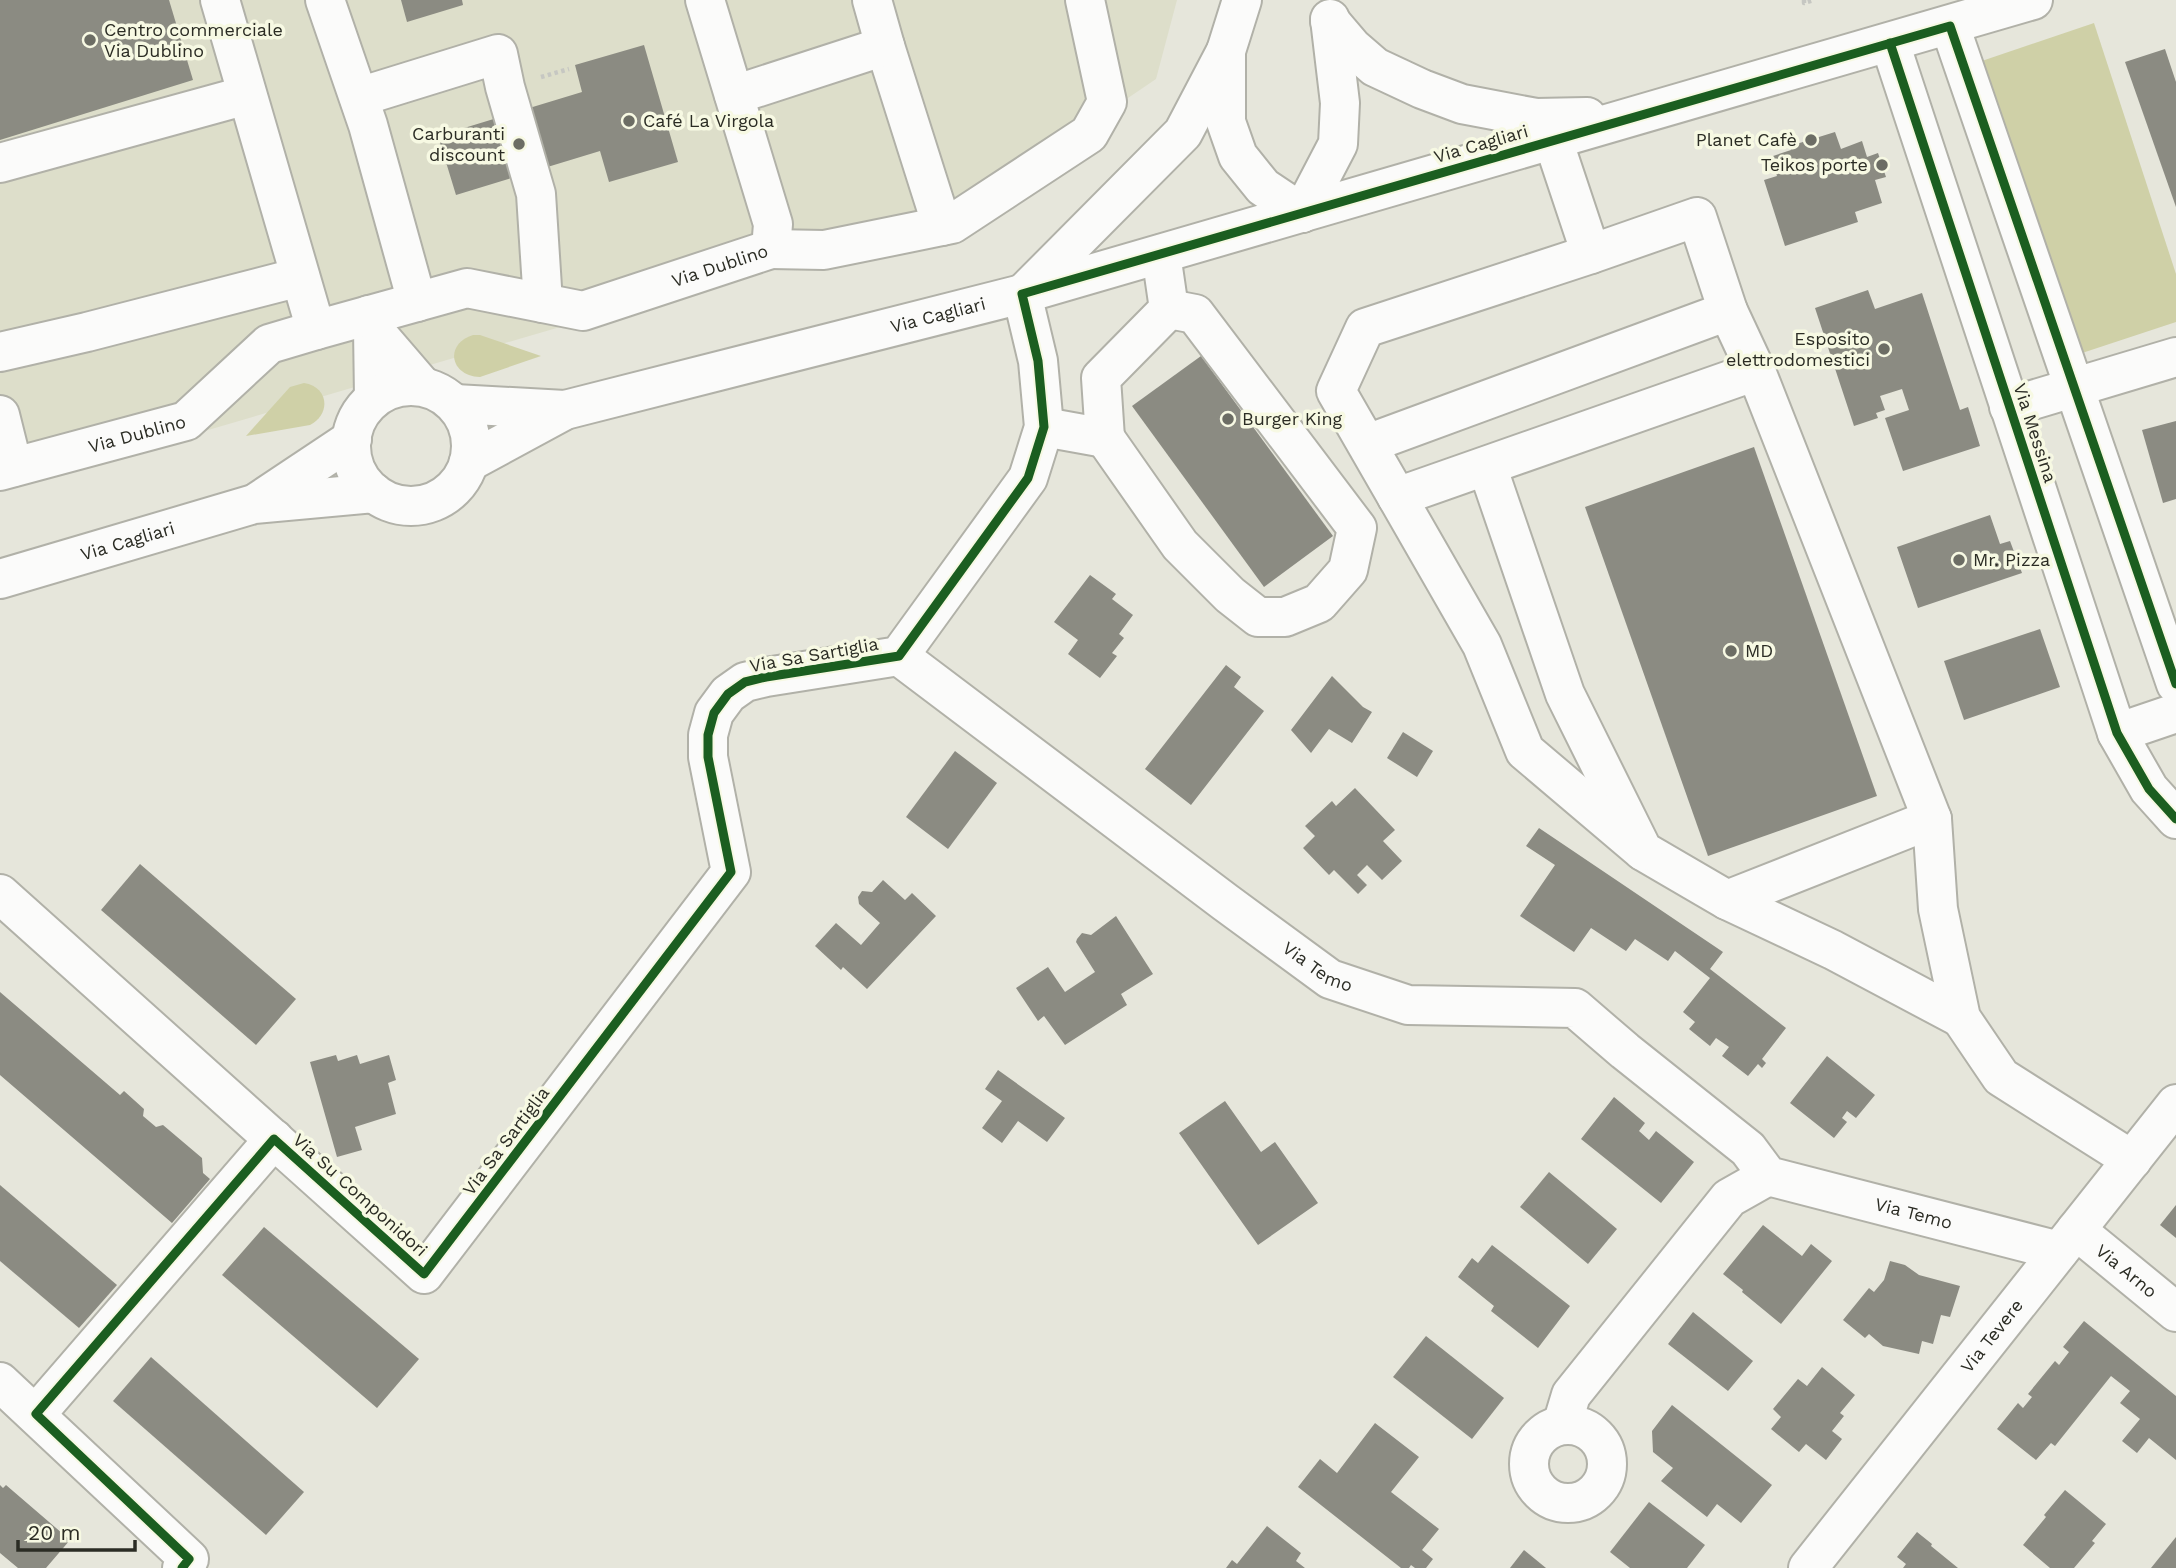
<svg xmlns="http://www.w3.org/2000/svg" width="2176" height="1568" viewBox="0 0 2176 1568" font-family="'Work Sans',sans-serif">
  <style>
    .built { fill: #dddeca }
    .green { fill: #cfd0a7 }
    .building { fill: #8b8b82 }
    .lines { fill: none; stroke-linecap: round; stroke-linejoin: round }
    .minor-casing { stroke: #b1b1a8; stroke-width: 42 }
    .major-casing { stroke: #b1b1a8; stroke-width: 42 }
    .path { stroke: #c6c7c2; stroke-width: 4.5; stroke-dasharray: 3.5 3.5; stroke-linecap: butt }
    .minor { stroke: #fbfbfa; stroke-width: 38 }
    .major { stroke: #fbfbfa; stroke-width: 38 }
    .cycleway-casing { stroke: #f7f9e3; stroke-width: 13 }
    .cycleway { stroke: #1b5e20; stroke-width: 9 }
    .poi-dot { fill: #6c6d64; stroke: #f7f9e3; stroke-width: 2.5 }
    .labels { text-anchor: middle; stroke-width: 7; stroke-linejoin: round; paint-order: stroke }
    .poi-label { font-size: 18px; fill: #2b2c24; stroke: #f7f9e3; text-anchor: start }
    .street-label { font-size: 18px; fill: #2b2c24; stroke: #f7f9e3 }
  </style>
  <rect width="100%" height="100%" fill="#e6e6db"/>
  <polygon class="built" points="0,0 1177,0 1156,79 966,208 0,491"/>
  <g class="green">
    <polygon points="2094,23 2176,274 2176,322 2070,357 1973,64"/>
    <path d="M473,335h7l61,21 -61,21c-30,-1 -36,-33 -7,-42z"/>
    <path d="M304,383c25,4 27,31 6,42l-64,11 44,-49z"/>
  </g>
  <g class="building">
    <polygon points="0,0 169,0 193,80 0,140"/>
    <polygon points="401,0 462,0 463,5 407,22"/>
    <polygon points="644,45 678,162 609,182 600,151 456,195 438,136 582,92 575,65"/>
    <polygon points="2165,49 2176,82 2176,207 2125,62"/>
    <polygon points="1835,132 1841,149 1862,141 1867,157 1878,153 1886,177 1875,180 1882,203 1855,212 1858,222 1785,246 1764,180 1777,176 1770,157 1791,150 1790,146"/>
    <polygon points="1868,290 1875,309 1922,293 1960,410 1968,407 1980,446 1903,471 1885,418 1909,410 1902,389 1880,396 1885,410 1876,413 1878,418 1854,426 1815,308"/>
    <polygon points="1201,356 1333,536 1264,587 1132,406"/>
    <polygon points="2176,421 2176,499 2163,503 2142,430"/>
    <polygon points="1754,447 1877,796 1708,856 1585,507"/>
    <polygon points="1990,515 2000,544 2010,541 2022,573 1918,608 1897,547"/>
    <polygon points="1090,575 1116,594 1112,599 1133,615 1119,634 1124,638 1112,653 1117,656 1100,678 1068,654 1078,640 1054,622"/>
    <polygon points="2040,629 2060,687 1964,720 1944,661"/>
    <polygon points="1226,665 1241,677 1234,687 1264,711 1191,805 1145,769"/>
    <polygon points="1332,676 1363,707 1372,712 1352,743 1329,729 1311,753 1291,730"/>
    <polygon points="1403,732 1433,751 1417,777 1387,758"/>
    <polygon points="955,751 997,783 948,849 906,817"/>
    <polygon points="1355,788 1395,830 1383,841 1402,861 1382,880 1367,865 1357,875 1367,885 1358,894 1334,870 1329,875 1303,848 1315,836 1305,826 1332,801 1336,806"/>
    <polygon points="1539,828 1723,952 1710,969 1786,1028 1762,1059 1766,1063 1762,1068 1758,1064 1748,1076 1722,1056 1729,1047 1716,1038 1710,1046 1689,1029 1695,1022 1683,1012 1710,978 1675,951 1668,961 1635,939 1626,951 1591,928 1574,952 1520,916 1555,865 1526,846"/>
    <polygon points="140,864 296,999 256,1045 101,910"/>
    <polygon points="883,880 905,900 912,893 936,916 867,989 843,967 841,970 815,946 836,923 861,945 880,923 859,904 858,897 862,891 872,892"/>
    <polygon points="1116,916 1153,974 1121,994 1127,1005 1065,1045 1044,1016 1038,1021 1016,988 1048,967 1065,992 1095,972 1076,942 1077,939 1082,933 1091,935"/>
    <polygon points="0,992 120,1095 124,1091 144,1109 143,1116 156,1127 163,1125 202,1158 203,1173 210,1179 172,1223 0,1075"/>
    <polygon points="336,1055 338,1061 357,1055 360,1064 389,1055 396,1080 388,1083 396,1114 355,1127 362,1150 337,1157 310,1062"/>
    <polygon points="1827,1056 1875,1095 1856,1118 1847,1111 1842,1118 1847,1122 1834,1138 1790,1103"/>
    <polygon points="998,1070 1065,1118 1047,1142 1018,1121 1002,1143 982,1128 1002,1101 985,1089"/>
    <polygon points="1614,1097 1645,1123 1639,1131 1649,1140 1656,1131 1694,1162 1661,1203 1581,1139"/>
    <polygon points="1225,1101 1261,1152 1275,1142 1318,1203 1258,1245 1179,1133"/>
    <polygon points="1549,1172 1617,1229 1588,1264 1520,1207"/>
    <polygon points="0,1185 117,1285 79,1328 0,1261"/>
    <polygon points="2176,1205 2176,1238 2160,1225"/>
    <polygon points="1763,1225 1802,1256 1811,1244 1832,1261 1781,1324 1742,1292 1743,1290 1723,1274"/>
    <polygon points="264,1227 419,1359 377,1408 222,1275"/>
    <polygon points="1492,1245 1570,1306 1538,1348 1491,1311 1494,1306 1458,1277 1472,1258 1478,1263"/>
    <polygon points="1890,1261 1905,1265 1919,1275 1960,1286 1950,1317 1941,1315 1933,1344 1922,1341 1919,1354 1883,1346 1869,1334 1865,1338 1843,1320 1869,1288 1874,1292 1884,1280"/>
    <polygon points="1693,1312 1753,1361 1728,1391 1668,1344"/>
    <polygon points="2084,1321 2176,1396 2176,1460 2149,1438 2137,1453 2122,1441 2140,1419 2120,1403 2130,1391 2111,1376 2055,1446 2051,1443 2036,1460 1997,1429 2018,1403 2023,1408 2032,1397 2028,1394 2055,1361 2059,1365 2069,1352 2063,1347"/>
    <polygon points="1426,1336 1504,1398 1472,1439 1393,1377"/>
    <polygon points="151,1357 304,1492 266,1535 113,1401"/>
    <polygon points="1822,1367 1855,1395 1840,1413 1844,1416 1832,1431 1842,1439 1826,1460 1806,1444 1799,1452 1771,1429 1781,1417 1773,1409 1798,1379 1807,1386"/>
    <polygon points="1672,1405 1772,1485 1741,1523 1717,1504 1707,1517 1661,1481 1673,1468 1653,1452 1652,1431"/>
    <polygon points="1375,1423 1419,1457 1391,1492 1439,1529 1422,1550 1433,1559 1426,1568 1415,1568 1411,1565 1409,1568 1401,1568 1298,1487 1320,1459 1337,1473"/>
    <polygon points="0,1485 3,1488 6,1485 70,1540 46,1568 18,1568 0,1553"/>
    <polygon points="2065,1490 2106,1524 2092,1541 2095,1543 2074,1568 2050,1568 2023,1545 2046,1517 2044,1515"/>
    <polygon points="1649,1502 1705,1545 1687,1568 1630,1568 1610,1552"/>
    <polygon points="1267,1526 1301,1553 1296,1561 1305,1568 1226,1568 1232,1560 1237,1564"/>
    <polygon points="1917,1532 1932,1544 1931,1546 1958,1568 1903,1568 1906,1564 1897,1557"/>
    <polygon points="2176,1537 2176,1568 2151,1568"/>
    <polygon points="1524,1550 1546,1568 1510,1568"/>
  </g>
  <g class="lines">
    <defs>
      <g id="minor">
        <polyline points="220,0 316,330"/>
        <polyline points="325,0 368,125 417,302"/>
        <polyline points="872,0 885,46 942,226"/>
        <polyline points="1950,26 2176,684"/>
        <polyline points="1890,43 2117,733 2149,789 2176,819"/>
        <polyline points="734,95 885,46"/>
        <polyline points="359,97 498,54 505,87 536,194 543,303"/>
        <polyline points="1553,140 1591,254"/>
        <polyline points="0,163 247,95"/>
        <polyline points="771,249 824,250 952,224 1089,134 1107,102 1085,0"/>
        <polyline points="1728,311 1756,371"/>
        <polyline points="369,315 373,329 374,398"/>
        <polyline points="373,329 422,386"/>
        <polyline points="0,352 87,332 300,277"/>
        <polyline points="2009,407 2176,357"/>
        <polyline points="0,415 13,467"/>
        <polyline points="1044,427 1105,438 1101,378 1169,309 1161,254"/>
        <polyline points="1105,438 1180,545 1230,595 1258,617 1285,617 1319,603 1348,570 1357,528 1195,314 1169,309"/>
        <polyline points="1367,444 1728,311 1697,217 1591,254 1365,328 1336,391 1397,497"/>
        <polyline points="1487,466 1565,694 1643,851 1727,900 1833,950 1961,1018"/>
        <path id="s1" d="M0,471l186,-50 83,-77 47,-14 151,-42 116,23 188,-62 2,-25 -68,-224"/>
        <path id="s2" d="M899,656l326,246 105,77 78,26 167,3 50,43 123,98 20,27 291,75"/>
        <polyline points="2117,733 2176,713"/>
        <polyline points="1643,851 1525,751 1482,645 1397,497 1756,371 1932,819 1938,909 1961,1018 2001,1077 2132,1160"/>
        <polyline points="0,894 424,1274 731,872 708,757 708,735 714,713 728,694 745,682 766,677 899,656 1028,478 1044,427 1038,361 1022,294"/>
        <polyline points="1727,900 1932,819"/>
        <path id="s3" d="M2076,1230l100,82"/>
        <polyline points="0,1382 189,1559 182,1568"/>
        <polyline points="36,1414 274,1139"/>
        <circle cx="1568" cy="1464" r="39"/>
        <polyline points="1562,1425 1571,1395 1729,1198 1768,1176"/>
        <path id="s4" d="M1808,1568l368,-464"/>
      </g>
      <g id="major">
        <polyline points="1242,0 1226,51 1226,122 1238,156 1263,187 1302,213"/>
        <polyline points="1330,21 1353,48 1375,67 1422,89 1462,104 1536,118 1587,117"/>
        <polyline points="1302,213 1338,144 1340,103 1330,19"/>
        <polyline points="1025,292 1183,133 1226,51"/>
        <circle cx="411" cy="446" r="60"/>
        <polyline points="455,404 565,410"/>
        <path id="s5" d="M469,462l96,-52 457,-116 1011,-294"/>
        <polyline points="259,501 352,439"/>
        <path id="s6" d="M0,579l254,-75 120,-11"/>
      </g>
    </defs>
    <use href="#minor" class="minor-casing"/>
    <use href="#major" class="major-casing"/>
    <g class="path">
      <polyline points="1804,0 1804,3 1814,0"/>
      <polyline points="541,77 569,69"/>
    </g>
    <use href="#minor" class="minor"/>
    <use href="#major" class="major"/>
    <defs>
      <g id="cycleway">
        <polyline points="1890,43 2117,733 2149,789 2176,819"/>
        <polyline points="182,1568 189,1559 36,1414 274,1139 424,1274 731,872 708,757 708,735 714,713 728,694 745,682 766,677 899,656 1028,478 1044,427 1038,361 1022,294 1950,26 2176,684"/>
      </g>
    </defs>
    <use href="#cycleway" class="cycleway-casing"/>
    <use href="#cycleway" class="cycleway"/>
  </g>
  <g class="poi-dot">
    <circle cx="90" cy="40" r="7"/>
    <circle cx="629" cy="121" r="7"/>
    <circle cx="1811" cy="140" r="7"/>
    <circle cx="519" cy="144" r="7"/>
    <circle cx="1882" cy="165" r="7"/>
    <circle cx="1884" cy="349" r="7"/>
    <circle cx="1228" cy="419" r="7"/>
    <circle cx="1959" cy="560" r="7"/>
    <circle cx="1731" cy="651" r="7"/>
  </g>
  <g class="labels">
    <g class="poi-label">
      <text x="104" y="36">Centro commerciale<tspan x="104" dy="21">Via Dublino</tspan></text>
      <text x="643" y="127">Café La Virgola</text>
      <text x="505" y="140" text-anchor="end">Carburanti<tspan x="505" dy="21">discount</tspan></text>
      <text x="1797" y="146" text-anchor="end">Planet Cafè</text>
      <text x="1868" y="171" text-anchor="end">Teikos porte</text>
      <text x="1870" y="345" text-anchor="end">Esposito<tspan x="1870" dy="21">elettrodomestici</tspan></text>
      <text x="1242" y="425">Burger King</text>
      <text x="1973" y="566">Mr. Pizza</text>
      <text x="1745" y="657">MD</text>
    </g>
    <g class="street-label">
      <text transform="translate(1481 144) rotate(-16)" y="6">Via Cagliari</text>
      <text dy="6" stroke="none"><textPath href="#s1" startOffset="774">Via Dublino</textPath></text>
      <text dy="6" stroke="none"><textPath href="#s5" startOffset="494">Via Cagliari</textPath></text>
      <text dy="6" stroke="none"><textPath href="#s1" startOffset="142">Via Dublino</textPath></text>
      <text transform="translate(2035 433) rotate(72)" y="6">Via Messina</text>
      <text dy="6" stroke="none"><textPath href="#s6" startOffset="133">Via Cagliari</textPath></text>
      <text transform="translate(814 655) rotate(-10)" y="6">Via Sa Sartiglia</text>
      <text dy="6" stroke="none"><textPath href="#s2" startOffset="522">Via Temo</textPath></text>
      <text transform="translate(506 1141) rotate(-53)" y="6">Via Sa Sartiglia</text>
      <text transform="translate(360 1195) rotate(42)" y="6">Via Su Componidori</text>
      <text dy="6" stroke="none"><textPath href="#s2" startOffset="1195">Via Temo</textPath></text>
      <text dy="6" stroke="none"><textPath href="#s3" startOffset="65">Via Arno</textPath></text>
      <text dy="6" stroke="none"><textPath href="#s4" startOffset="296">Via Tevere</textPath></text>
    </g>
  </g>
  <path d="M18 1540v10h117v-10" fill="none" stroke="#2b2c24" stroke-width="3.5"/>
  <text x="28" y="1540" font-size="21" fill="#2b2c24" stroke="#f7f9e3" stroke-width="5" paint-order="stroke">20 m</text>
</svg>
